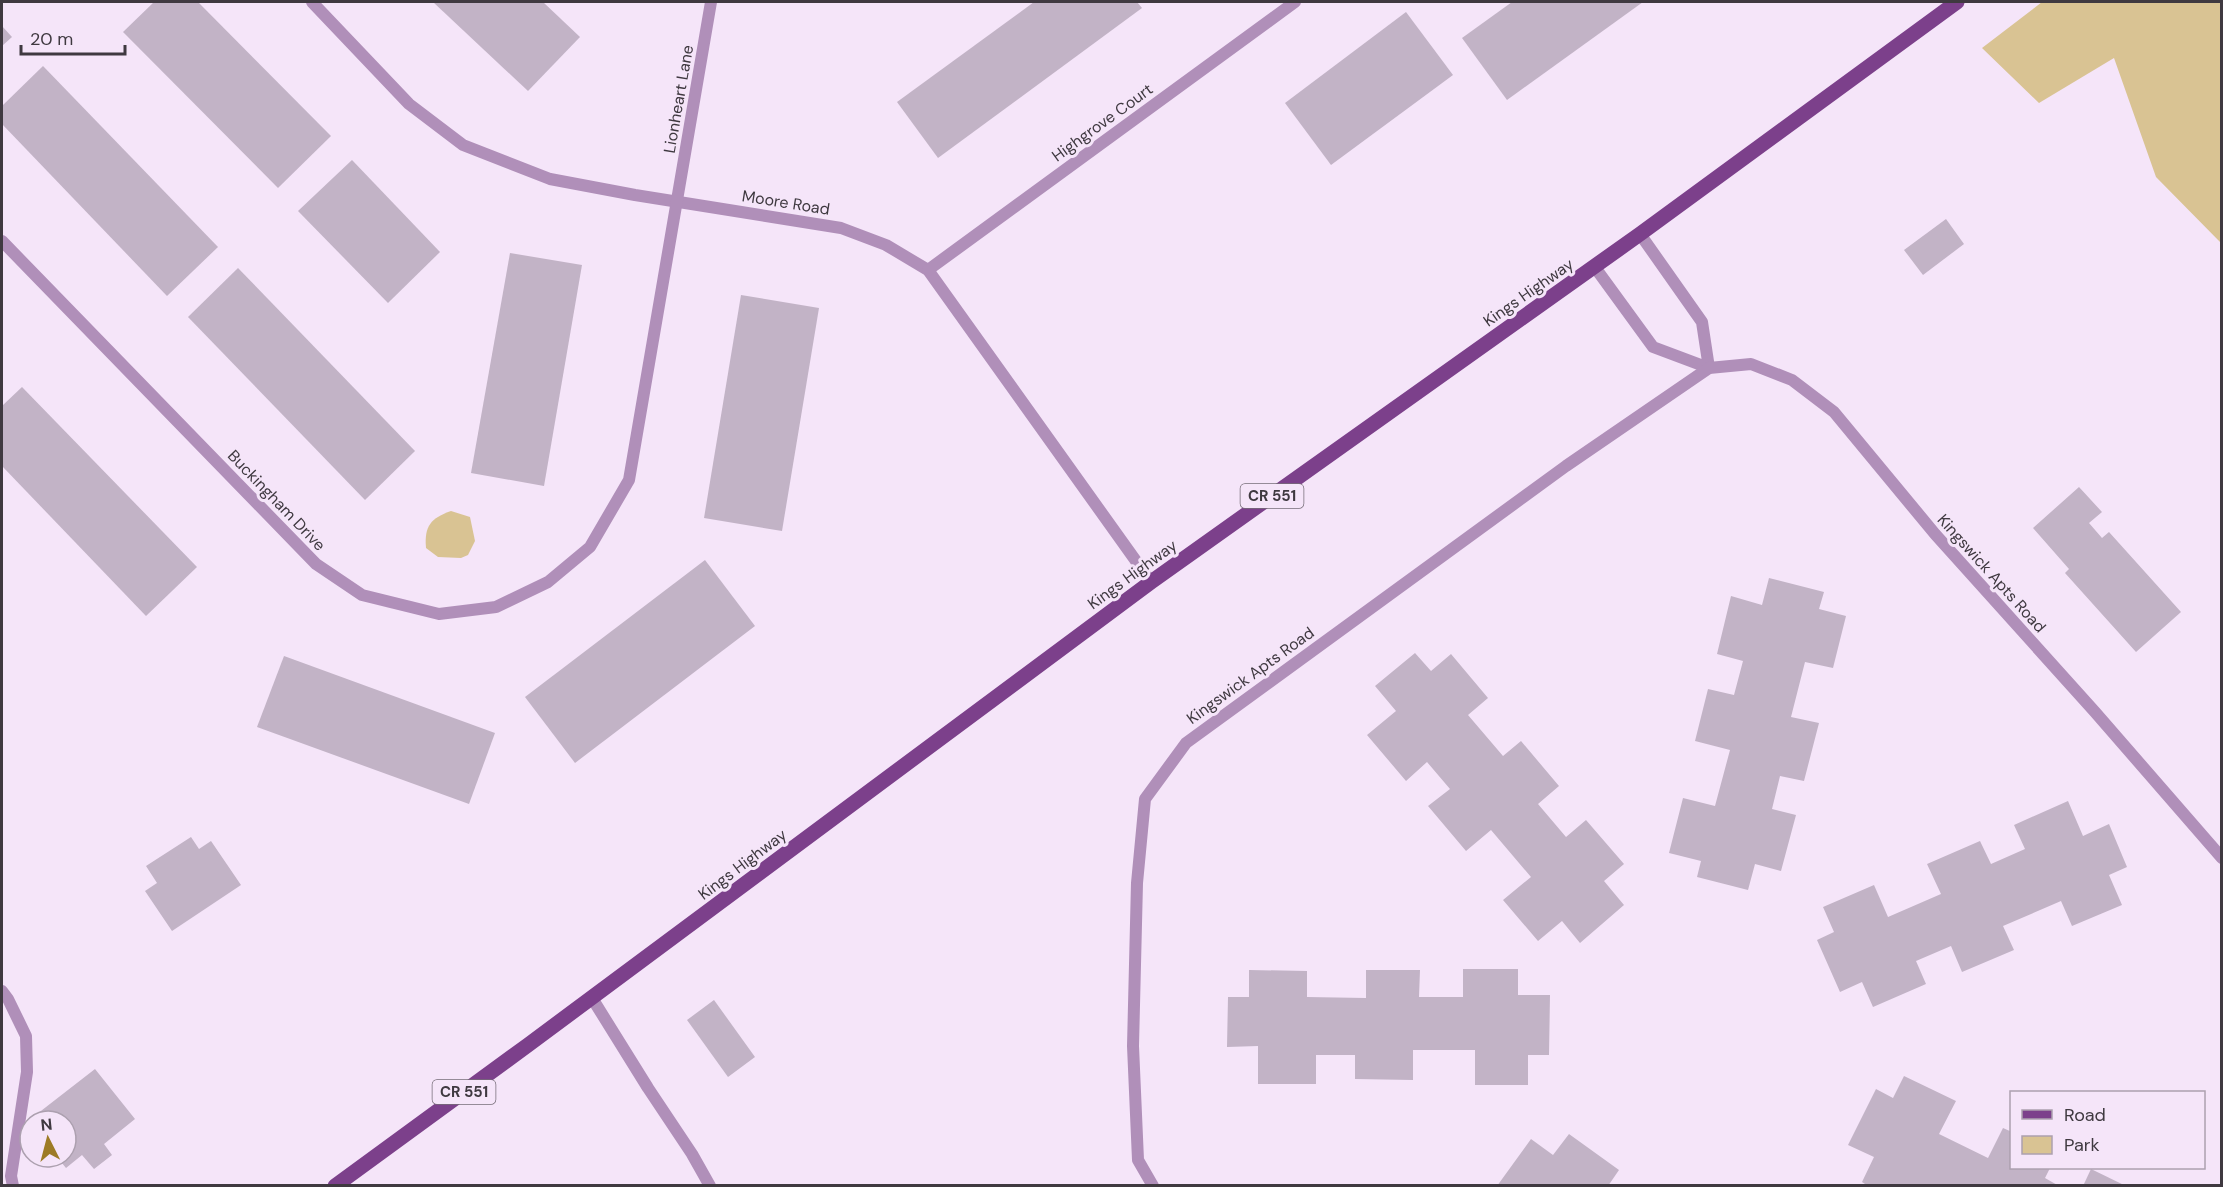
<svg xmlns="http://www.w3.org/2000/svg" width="2223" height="1187" viewBox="0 0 2223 1187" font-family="'DM Sans',sans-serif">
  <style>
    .green { fill: #d9c393 }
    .building { fill: #c2b3c6 }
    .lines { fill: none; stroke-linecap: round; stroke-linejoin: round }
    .lane { stroke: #b08fb9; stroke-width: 12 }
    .street { stroke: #b08fb9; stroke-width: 12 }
    .primary { stroke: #7c408b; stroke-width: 15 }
    .labels { text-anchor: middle; stroke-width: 6; stroke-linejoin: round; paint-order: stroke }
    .shield { fill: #f5e5f9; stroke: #766d78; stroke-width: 1.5 }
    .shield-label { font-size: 15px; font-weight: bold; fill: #3f3940 }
    .street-label { font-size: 16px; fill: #3f3940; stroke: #f5e5f9 }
  </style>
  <rect width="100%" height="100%" fill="#f5e5f9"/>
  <g class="green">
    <polygon points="2042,2 2221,2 2221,243 2156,177 2114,58 2039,103 1982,48"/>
    <path d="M451,511l19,6 5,24 -7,14 -7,3 -23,-1 -12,-9c-2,-22 5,-30 25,-37z"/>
  </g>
  <g class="building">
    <polygon points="154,2 198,2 331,136 278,188 123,32"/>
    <polygon points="433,2 543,2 580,37 528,91"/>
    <polygon points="1034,2 1137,2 1142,8 938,158 897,102"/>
    <polygon points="1512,2 1643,2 1507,100 1462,38"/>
    <polygon points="1406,12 1453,75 1331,165 1285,103"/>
    <polygon points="2,26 12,37 2,46"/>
    <polygon points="43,66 218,247 167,296 2,124 2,106"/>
    <polygon points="352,160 440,252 388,303 298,211"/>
    <polygon points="1946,219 1964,244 1923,275 1904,250"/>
    <polygon points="510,253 582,265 544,486 471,473"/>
    <polygon points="238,268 415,451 365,500 188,317"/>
    <polygon points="741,295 819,308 782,531 704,518"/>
    <polygon points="22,387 197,567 146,616 2,466 2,406"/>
    <polygon points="2079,487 2102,512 2089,523 2102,538 2109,532 2181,612 2136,652 2065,573 2069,569 2033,528"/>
    <polygon points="705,560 755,626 575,763 525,697"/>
    <polygon points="1769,578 1824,592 1819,609 1846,616 1833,668 1805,662 1791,717 1819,723 1804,781 1780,776 1772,809 1796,815 1781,871 1755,864 1748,890 1697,877 1701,861 1669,853 1683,798 1715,806 1730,750 1695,741 1708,689 1734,695 1743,661 1717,654 1731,596 1762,605"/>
    <polygon points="1415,653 1431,671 1451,654 1488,698 1468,715 1503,756 1521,741 1559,786 1538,804 1566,837 1586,820 1624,864 1604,881 1624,905 1580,943 1562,921 1538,941 1503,900 1531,877 1491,830 1466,851 1428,806 1450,789 1427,762 1406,781 1367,735 1396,711 1375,686"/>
    <polygon points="284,656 495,733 469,804 257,727"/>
    <polygon points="2068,801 2083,836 2109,824 2127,867 2109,875 2122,905 2072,926 2061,901 2003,926 2014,950 1962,972 1951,946 1916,961 1926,984 1873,1007 1862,982 1840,992 1817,940 1834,932 1823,907 1874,885 1888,917 1941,894 1927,864 1980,841 1991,864 2025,849 2014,825"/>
    <polygon points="191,837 199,849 211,841 241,885 172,931 145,891 157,883 146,866"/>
    <polygon points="1463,969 1518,969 1518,995 1550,995 1549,1055 1528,1055 1528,1085 1475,1085 1475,1050 1413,1050 1413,1080 1355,1079 1355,1055 1316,1055 1316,1084 1258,1084 1258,1046 1227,1047 1228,997 1249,997 1249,970 1307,971 1307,997 1366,998 1366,970 1420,970 1419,997 1463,997"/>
    <polygon points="714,1000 755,1057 728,1077 687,1020"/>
    <polygon points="95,1069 135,1119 104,1144 112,1155 94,1169 82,1155 66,1168 57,1157 66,1157 66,1121 28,1121"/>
    <polygon points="1904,1076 1956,1101 1939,1134 1988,1158 2003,1128 2012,1132 2012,1168 2050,1168 2045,1178 2059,1186 1868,1186 1862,1182 1874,1157 1848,1145 1876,1089 1893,1098"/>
    <polygon points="1569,1134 1619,1170 1608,1186 1497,1186 1531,1139 1553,1155"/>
    <polygon points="2091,1169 2126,1186 2083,1186"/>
  </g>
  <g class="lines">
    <polyline class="lane" points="592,998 648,1088 692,1154 710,1186"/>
    <g class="street">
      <polyline points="312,2 409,104 463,145 550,179 635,195 841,228 886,245 928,270 1151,582"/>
      <polyline points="2,241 316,564 362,595 439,614 496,607 548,582 590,547 629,480 711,2"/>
      <polyline points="1594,266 1653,347 1709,368 1702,322 1640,234"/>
      <polyline points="928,270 1295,2"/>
      <polyline points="2,991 8,999 26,1036 27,1072 11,1176 13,1186"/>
      <polyline points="1153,1186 1138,1160 1133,1046 1137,883 1145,799 1186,743 1566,466 1709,368 1751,364 1792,380 1834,412 1935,534 2095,712 2222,858"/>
    </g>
    <polyline class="primary" points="335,1186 528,1045 1151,582 1640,234 1957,2"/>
  </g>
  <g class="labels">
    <g class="shield">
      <rect x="1240.5" y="484" width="63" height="24" rx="4.5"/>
      <rect x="432.5" y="1080" width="63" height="24" rx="4.5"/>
    </g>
    <g class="shield-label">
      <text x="1272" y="501">CR 551</text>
      <text x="464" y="1097">CR 551</text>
    </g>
    <g class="street-label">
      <text transform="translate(678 99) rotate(-80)" y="6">Lionheart Lane</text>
      <text transform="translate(1102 122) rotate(-36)" y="6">Highgrove Court</text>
      <text transform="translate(786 202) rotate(9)" y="6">Moore Road</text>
      <text transform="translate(1528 292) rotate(-35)" y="6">Kings Highway</text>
      <text transform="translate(277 500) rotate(46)" y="6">Buckingham Drive</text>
      <text transform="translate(1992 573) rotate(48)" y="6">Kingswick Apts Road</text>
      <text transform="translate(1132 574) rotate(-36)" y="6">Kings Highway</text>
      <text transform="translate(1250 675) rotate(-36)" y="6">Kingswick Apts Road</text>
      <text transform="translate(742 864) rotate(-37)" y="6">Kings Highway</text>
    </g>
  </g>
  <rect width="2223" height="1187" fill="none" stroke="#3f3940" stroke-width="6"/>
  <rect x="2010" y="1091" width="195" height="78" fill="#f5e5f9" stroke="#aca0af" stroke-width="1.5"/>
  <rect x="2022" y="1110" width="30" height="9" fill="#7c408b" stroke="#aca0af" stroke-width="1.5"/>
  <text x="2064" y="1121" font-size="18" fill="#3f3940">Road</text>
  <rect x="2022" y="1136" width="30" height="18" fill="#d9c393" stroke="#aca0af" stroke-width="1.5"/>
  <text x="2064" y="1151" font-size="18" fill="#3f3940">Park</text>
  <g transform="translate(48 1139) rotate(354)"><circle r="28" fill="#f5e5f9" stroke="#aca0af" stroke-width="1.5"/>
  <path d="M0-4.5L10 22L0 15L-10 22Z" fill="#9d7b26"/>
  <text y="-9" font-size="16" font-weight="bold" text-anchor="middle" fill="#3f3940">N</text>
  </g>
  <path d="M21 45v9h104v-9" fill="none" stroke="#3f3940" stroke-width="3"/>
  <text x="30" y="45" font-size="18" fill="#3f3940" stroke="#f5e5f9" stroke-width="4.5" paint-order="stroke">20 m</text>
</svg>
